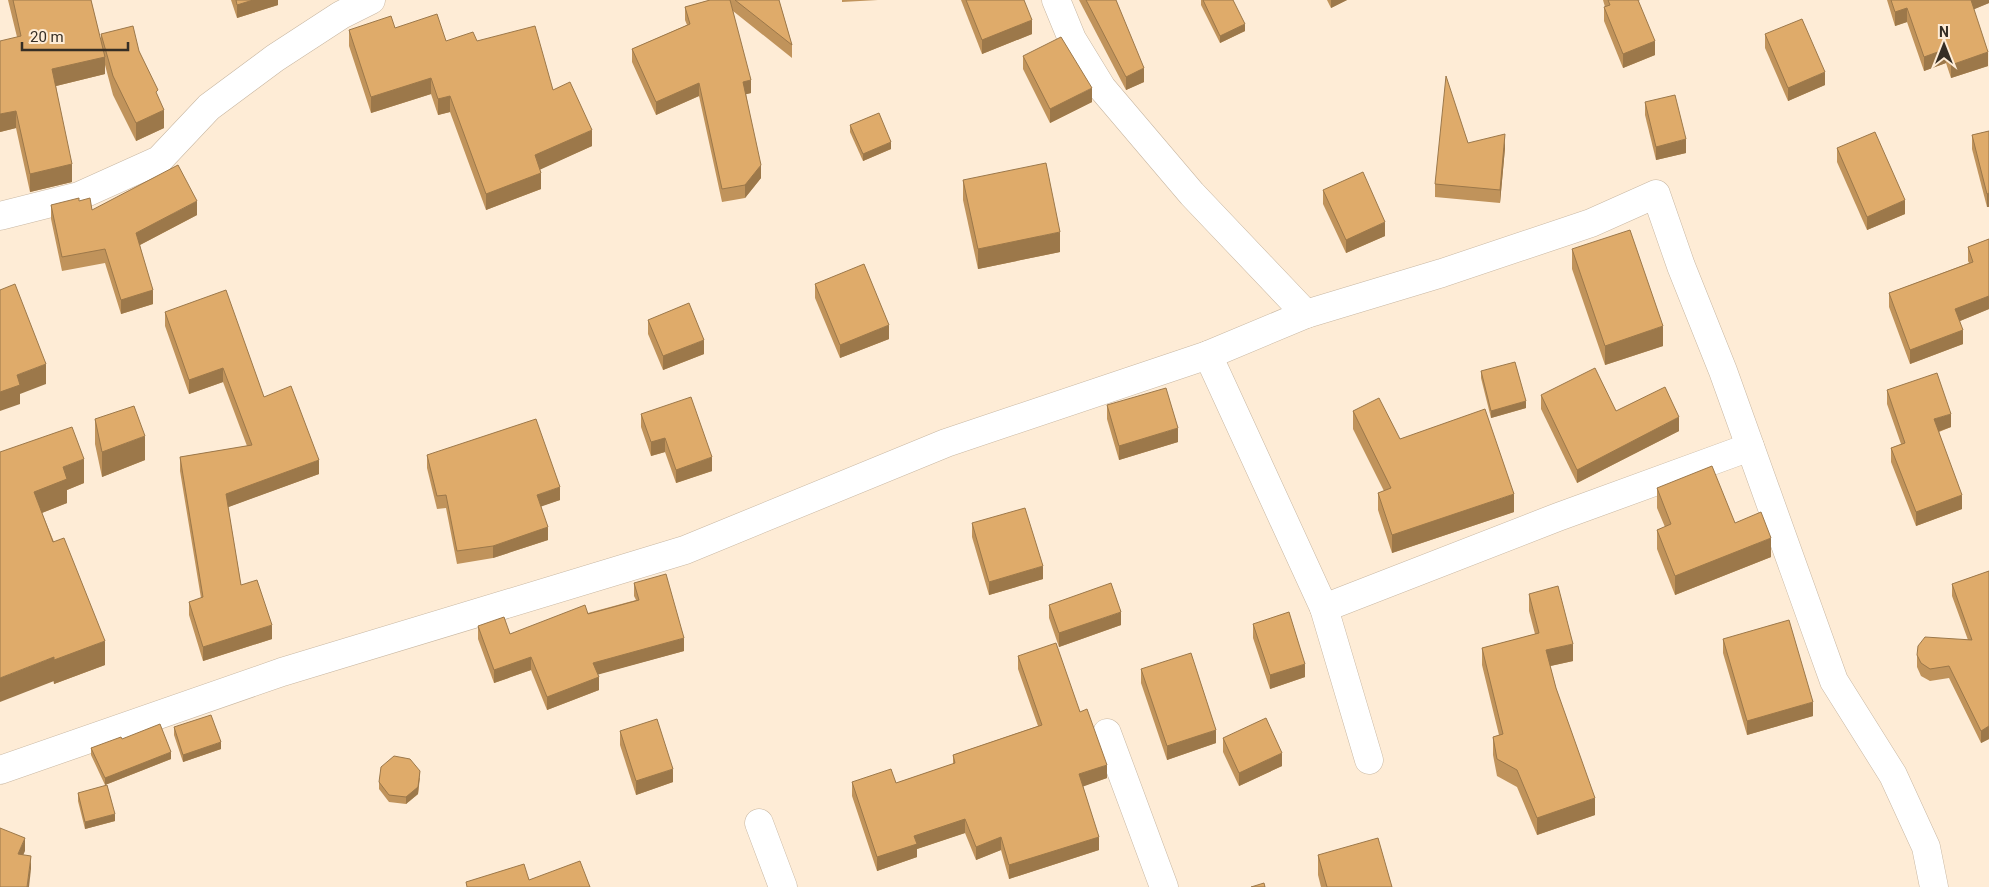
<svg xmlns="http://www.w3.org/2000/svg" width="1989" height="887" viewBox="0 0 1989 887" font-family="Roboto,sans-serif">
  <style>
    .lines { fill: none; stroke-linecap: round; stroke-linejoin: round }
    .minor-casing { stroke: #c8b7a2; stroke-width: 29 }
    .minor { stroke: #fff; stroke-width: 28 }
    .wall { fill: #c0935b }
    .shaded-wall { fill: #9c784a }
    .building { fill: #dfab6a; stroke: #9c784a }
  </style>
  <rect width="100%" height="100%" fill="#feecd6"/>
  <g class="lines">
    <defs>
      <g id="minor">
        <polyline points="1056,0 1072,39 1102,88 1192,194 1306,314"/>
        <polyline points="0,216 79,196 159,160 209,107 275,58 341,15 371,0"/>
        <polyline points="1208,355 1324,608 1369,760"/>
        <polyline points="1324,608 1558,517 1750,447"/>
        <polyline points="1107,733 1164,887"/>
        <polyline points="0,770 282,672 685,550 946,443 1208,355 1306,314 1442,273 1591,223 1656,194 1681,266 1723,371 1834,681 1893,775 1926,847 1934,887"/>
        <polyline points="759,823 783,887"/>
      </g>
    </defs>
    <use href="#minor" class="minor-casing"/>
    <use href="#minor" class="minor"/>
  </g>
  <g class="wall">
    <polygon points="8,0 91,0 101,42 101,34 139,51 158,98 164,128 136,141 113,95 105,65 105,74 56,86 72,182 30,192 16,128 0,132 17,37"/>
    <polygon points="231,0 278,0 278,5 237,18"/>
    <polygon points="710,0 779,0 792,45 792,58 733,11 751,93 746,94 761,178 745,198 722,202 699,96 656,115 632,62 632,49 687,25 685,20 685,7"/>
    <polygon points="842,0 878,0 842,2"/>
    <polygon points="961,0 1024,0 1032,34 982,54"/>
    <polygon points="1079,0 1116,0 1144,82 1126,90"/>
    <polygon points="1201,0 1233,0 1245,31 1220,43 1201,5"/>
    <polygon points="1327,0 1347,0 1331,8"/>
    <polygon points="1603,0 1640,0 1638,1 1655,55 1623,68 1604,21 1604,7 1605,7"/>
    <polygon points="1887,0 1989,0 1989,3 1974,9 1988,66 1951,78 1946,63 1924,71 1907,22 1895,26"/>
    <polygon points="395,28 446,41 477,41 553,90 592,146 540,169 541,189 486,210 450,112 438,115 431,94 371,113 349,46 349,30"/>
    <polygon points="1765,34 1825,85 1788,101 1765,48"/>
    <polygon points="1023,56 1092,102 1050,123 1023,69"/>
    <polygon points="1645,102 1686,153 1656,160 1645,115"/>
    <polygon points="850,125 891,149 863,161 850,132"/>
    <polygon points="1989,131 1989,207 1987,207 1972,149 1972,135"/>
    <polygon points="1468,143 1505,148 1500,203 1435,197 1435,184"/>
    <polygon points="1837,148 1905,214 1867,230 1837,162"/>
    <polygon points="963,180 1060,252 978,269 963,200"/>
    <polygon points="1323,190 1385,236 1346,253 1323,204"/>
    <polygon points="79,201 92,210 197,215 140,245 153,304 121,314 105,263 62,271 51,219 51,205"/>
    <polygon points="1989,239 1989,309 1960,321 1963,344 1910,364 1889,307 1889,293 1969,263 1968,261 1968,247"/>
    <polygon points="1572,249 1663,346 1605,365 1572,269"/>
    <polygon points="815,284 889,339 840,358 815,298"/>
    <polygon points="165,312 264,397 319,474 228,507 241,585 272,639 203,661 189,615 189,602 201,598 180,471 180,457 247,446 223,382 189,394 165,326"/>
    <polygon points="648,320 704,354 663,370 648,334"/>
    <polygon points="1481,371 1526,408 1491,418 1481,378"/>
    <polygon points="1887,390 1951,427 1939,432 1962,509 1916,526 1891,462 1891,448 1901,444 1887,404"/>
    <polygon points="1541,395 1616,411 1679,431 1577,483 1541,409"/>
    <polygon points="1107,405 1178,442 1119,460 1107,419"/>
    <polygon points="1353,411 1514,512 1392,553 1378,510 1378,493 1384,491 1353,429"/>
    <polygon points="641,414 712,471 676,483 665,452 651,456 641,427"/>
    <polygon points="95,419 145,460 102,477 95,444"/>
    <polygon points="0,452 84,483 67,490 67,503 42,513 105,665 54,684"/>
    <polygon points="427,455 560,500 541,506 548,540 493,558 457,564 446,508 437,509 427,468"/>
    <polygon points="1657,488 1735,523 1771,557 1675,595 1657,549 1657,530 1665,527 1657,508"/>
    <polygon points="972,523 1043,579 989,595 972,537"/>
    <polygon points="1989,571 1989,739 1981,743 1949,678 1930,681 1921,676 1917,667 1917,655 1968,640 1952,596 1952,584"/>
    <polygon points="634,583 684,651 598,674 599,690 547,710 531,670 494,683 478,639 478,626 510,634 636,600 634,596"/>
    <polygon points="1529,594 1573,661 1550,666 1556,688 1595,815 1537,835 1517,787 1497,776 1493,755 1493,737 1499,735 1482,665 1482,648 1535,634 1529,611"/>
    <polygon points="1049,605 1121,625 1059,647 1049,618"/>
    <polygon points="1253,624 1305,677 1270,689 1253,638"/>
    <polygon points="1723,639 1813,716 1747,735 1723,653"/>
    <polygon points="1018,656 1080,712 1107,778 1083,786 1099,850 1009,879 1001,850 976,860 965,833 917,849 917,857 877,871 852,796 852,782 896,783 953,764 953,755 1038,726 1018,669"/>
    <polygon points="1141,669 1216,743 1167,760 1141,683"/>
    <polygon points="174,727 221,749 183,762 174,735"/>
    <polygon points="620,731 673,782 636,795 620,745"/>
    <polygon points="1223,738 1282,766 1239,786 1223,752"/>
    <polygon points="122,739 171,759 105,785 91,755 91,748"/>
    <polygon points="420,778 418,794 406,804 389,802 379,789 379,782"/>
    <polygon points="78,793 115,821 85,829 78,801"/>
    <polygon points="1318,855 1392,887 1321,887 1318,875"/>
  </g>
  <g class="shaded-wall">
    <polygon points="253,0 278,0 278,5 237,18 237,5"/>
    <polygon points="1331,0 1347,0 1331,8"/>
    <polygon points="1970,0 1989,0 1989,3 1970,11"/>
    <polygon points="1907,8 1907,22 1895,26 1895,12"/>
    <polygon points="1032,20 1032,34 982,54 982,40"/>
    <polygon points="1245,24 1245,31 1220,43 1220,36"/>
    <polygon points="1655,41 1655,55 1623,68 1623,54"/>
    <polygon points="1946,49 1946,63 1924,71 1924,57"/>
    <polygon points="1988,52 1988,66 1951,78 1951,65"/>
    <polygon points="105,57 105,74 52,87 52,69"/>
    <polygon points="1144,68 1144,82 1126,90 1126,77"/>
    <polygon points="1825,72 1825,85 1788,101 1788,88"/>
    <polygon points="431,78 431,94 371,113 371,97"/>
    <polygon points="751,80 751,93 743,95 743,82"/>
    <polygon points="699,83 699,96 656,115 656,102"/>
    <polygon points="1092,88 1092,102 1050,123 1050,109"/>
    <polygon points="450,96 450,112 438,115 438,99"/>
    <polygon points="164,110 164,128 136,141 136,123"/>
    <polygon points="16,111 16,128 0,132 0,114"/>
    <polygon points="592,130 592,146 535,172 535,155"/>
    <polygon points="1505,134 1505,148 1500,203 1500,190"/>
    <polygon points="1686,139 1686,153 1656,160 1656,147"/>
    <polygon points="891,142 891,149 863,161 863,154"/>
    <polygon points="72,164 72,182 30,192 30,174"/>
    <polygon points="761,165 761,178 745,198 745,185"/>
    <polygon points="541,173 541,189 486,210 486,194"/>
    <polygon points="1989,193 1989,207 1987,207 1987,194"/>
    <polygon points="1905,200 1905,214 1867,230 1867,217"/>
    <polygon points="197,201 197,215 136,247 136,233"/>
    <polygon points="1385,222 1385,236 1346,253 1346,240"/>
    <polygon points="1060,232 1060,252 978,269 978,249"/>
    <polygon points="153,290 153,304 121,314 121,300"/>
    <polygon points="1989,296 1989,309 1955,323 1955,309"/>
    <polygon points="889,325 889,339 840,358 840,345"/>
    <polygon points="1663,326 1663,346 1605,365 1605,346"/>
    <polygon points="1963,330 1963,344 1910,364 1910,350"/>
    <polygon points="704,340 704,354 663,370 663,356"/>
    <polygon points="46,364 46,384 20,394 20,404 0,411 0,392 17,375"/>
    <polygon points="223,368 223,382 189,394 189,380"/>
    <polygon points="1526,401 1526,408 1491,418 1491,411"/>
    <polygon points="1951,414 1951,427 1934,433 1934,419"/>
    <polygon points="1679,417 1679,431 1577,483 1577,470"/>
    <polygon points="1178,428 1178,442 1119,460 1119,446"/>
    <polygon points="145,436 145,460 102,477 102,452"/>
    <polygon points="665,438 665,452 651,456 651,442"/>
    <polygon points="712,457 712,471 676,483 676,470"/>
    <polygon points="84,459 84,483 67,490 67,503 34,516 34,492 63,467"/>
    <polygon points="319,460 319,474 226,508 226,494"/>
    <polygon points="560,487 560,500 537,508 537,495"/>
    <polygon points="1514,494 1514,512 1392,553 1392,535"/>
    <polygon points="1962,495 1962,509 1916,526 1916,512"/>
    <polygon points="548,527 548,540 493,558 493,546"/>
    <polygon points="1771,538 1771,557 1675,595 1675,576"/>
    <polygon points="1043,566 1043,579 989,595 989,582"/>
    <polygon points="1121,612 1121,625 1059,647 1059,633"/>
    <polygon points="272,625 272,639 203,661 203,647"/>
    <polygon points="684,638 684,651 593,676 593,663"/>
    <polygon points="105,641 105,665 54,684 54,660"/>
    <polygon points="1573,644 1573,661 1546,667 1546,650"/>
    <polygon points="54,657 54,681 0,702 0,678"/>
    <polygon points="531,657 531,670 494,683 494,670"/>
    <polygon points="1305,664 1305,677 1270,689 1270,675"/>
    <polygon points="599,677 599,690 547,710 547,697"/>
    <polygon points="1813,702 1813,716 1747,735 1747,721"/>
    <polygon points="1989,726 1989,739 1981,743 1981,731"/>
    <polygon points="1216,730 1216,743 1167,760 1167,746"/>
    <polygon points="221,742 221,749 183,762 183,755"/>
    <polygon points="171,752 171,759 105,785 105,778"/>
    <polygon points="1282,753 1282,766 1239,786 1239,773"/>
    <polygon points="1107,765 1107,778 1079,788 1079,774"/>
    <polygon points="673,769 673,782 636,795 636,781"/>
    <polygon points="420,771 418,794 406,804 406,797"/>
    <polygon points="1595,798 1595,815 1537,835 1537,818"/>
    <polygon points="115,814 115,821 85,829 85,822"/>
    <polygon points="965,819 965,833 917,849 917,857 877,871 877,857 914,836"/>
    <polygon points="1001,837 1001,850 976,860 976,847"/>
    <polygon points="1099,837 1099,850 1009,879 1009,865"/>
    <polygon points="25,838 25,851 18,867 18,854"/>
    <polygon points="31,856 31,869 29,887 27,887"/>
  </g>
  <g class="building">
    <polygon points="13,0 91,0 105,57 52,69 72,164 30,174 16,111 0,114 0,41 21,36"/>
    <polygon points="236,0 253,0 237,5"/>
    <polygon points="710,0 730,0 751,80 743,82 761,165 745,185 722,189 699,83 656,102 632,49 690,24 685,7"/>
    <polygon points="735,0 779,0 792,45"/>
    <polygon points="966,0 1024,0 1032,20 982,40"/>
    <polygon points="1086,0 1116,0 1144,68 1126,77"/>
    <polygon points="1203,0 1233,0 1245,24 1220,36"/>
    <polygon points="1608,0 1638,0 1655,41 1623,54 1604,7 1610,5"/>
    <polygon points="1891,0 1971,0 1988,52 1951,65 1946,49 1924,57 1907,8 1895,12"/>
    <polygon points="437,14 446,41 473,32 477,41 535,26 553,90 570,82 592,130 535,155 541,173 486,194 450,96 438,99 431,78 371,97 349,30 391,16 395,28"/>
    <polygon points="1802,19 1825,72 1788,88 1765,34"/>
    <polygon points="133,26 139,51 158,90 156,92 164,110 136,123 113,76 101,34"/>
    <polygon points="1061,37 1092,88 1050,109 1023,56"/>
    <polygon points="1446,76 1468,143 1505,134 1500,190 1435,184"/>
    <polygon points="1675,95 1686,139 1656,147 1645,102"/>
    <polygon points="879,113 891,142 863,154 850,125"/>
    <polygon points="1989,131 1989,193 1987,194 1972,135"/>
    <polygon points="1875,132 1905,200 1867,217 1837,148"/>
    <polygon points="1046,163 1060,232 978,249 963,180"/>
    <polygon points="178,165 197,201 136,233 153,290 121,300 105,249 62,257 51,205 79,198 79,201 90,198 92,210"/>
    <polygon points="1363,172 1385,222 1346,240 1323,190"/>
    <polygon points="1630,230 1663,326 1605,346 1572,249"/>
    <polygon points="1989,239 1989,296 1955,309 1963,330 1910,350 1889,293 1973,262 1968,247"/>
    <polygon points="864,264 889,325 840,345 815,284"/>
    <polygon points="15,284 46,364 17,375 20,385 0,392 0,290"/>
    <polygon points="226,290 264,397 291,386 319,460 226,494 241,585 257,580 272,625 203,647 189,602 203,597 180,457 252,445 223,368 189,380 165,312"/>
    <polygon points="689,303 704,340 663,356 648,320"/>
    <polygon points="1515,362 1526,401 1491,411 1481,371"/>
    <polygon points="1595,368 1616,411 1665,387 1679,417 1577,470 1541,395"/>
    <polygon points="1937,373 1951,414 1934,419 1962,495 1916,512 1891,448 1905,443 1887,390"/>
    <polygon points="1166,388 1178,428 1119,446 1107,405"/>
    <polygon points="691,397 712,457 676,470 665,438 651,442 641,414"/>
    <polygon points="1379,398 1400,439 1485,409 1514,494 1392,535 1378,493 1391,488 1353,411"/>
    <polygon points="134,406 145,436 102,452 95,419"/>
    <polygon points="536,419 560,487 537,495 548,527 493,546 457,551 446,495 437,496 427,455"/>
    <polygon points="72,427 84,459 63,467 67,479 34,492 53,542 64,538 105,641 54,660 54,657 0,678 0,452"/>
    <polygon points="1712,466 1735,523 1761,512 1771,538 1675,576 1657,530 1671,524 1657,488"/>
    <polygon points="1025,508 1043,566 989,582 972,523"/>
    <polygon points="1989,571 1989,726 1981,731 1949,666 1930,669 1921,663 1917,655 1918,646 1925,637 1972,640 1952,584"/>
    <polygon points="666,574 684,638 593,663 599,677 547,697 531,657 494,670 478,626 504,617 510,634 585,605 588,614 639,600 634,583"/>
    <polygon points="1111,583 1121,612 1059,633 1049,605"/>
    <polygon points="1558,586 1573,644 1546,650 1556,688 1595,798 1537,818 1517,770 1497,759 1493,737 1503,734 1482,648 1539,633 1529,594"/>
    <polygon points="1289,612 1305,664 1270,675 1253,624"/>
    <polygon points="1789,620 1813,702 1747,721 1723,639"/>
    <polygon points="1056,643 1080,712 1087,709 1107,765 1079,774 1099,837 1009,865 1001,837 976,847 965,819 914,836 917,844 877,857 852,782 891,769 896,783 955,763 953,755 1042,725 1018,656"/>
    <polygon points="1191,653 1216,730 1167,746 1141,669"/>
    <polygon points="211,715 221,742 183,755 174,727"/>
    <polygon points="1266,718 1282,753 1239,773 1223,738"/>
    <polygon points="657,719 673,769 636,781 620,731"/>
    <polygon points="160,724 171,752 105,778 91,748 121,737 122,739"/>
    <polygon points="394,756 410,759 420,771 418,787 406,797 389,795 379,782 381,767"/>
    <polygon points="107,785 115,814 85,822 78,793"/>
    <polygon points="0,828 25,838 18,854 31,856 27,887 0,887"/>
    <polygon points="1378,838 1392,887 1327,887 1318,855"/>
    <polygon points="580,861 590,887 467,887 466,882 524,864 529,880"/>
    <polygon points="1264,883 1265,887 1251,887"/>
  </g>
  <g transform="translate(1944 45)" stroke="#feecd6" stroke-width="4" paint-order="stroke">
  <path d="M0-4L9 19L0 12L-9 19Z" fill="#352e25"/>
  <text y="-8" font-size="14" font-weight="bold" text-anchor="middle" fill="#352e25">N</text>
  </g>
  <path d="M22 42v8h106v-8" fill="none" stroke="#352e25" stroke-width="2.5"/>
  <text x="30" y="42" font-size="15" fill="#352e25" stroke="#feecd6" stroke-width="4" paint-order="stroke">20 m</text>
</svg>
